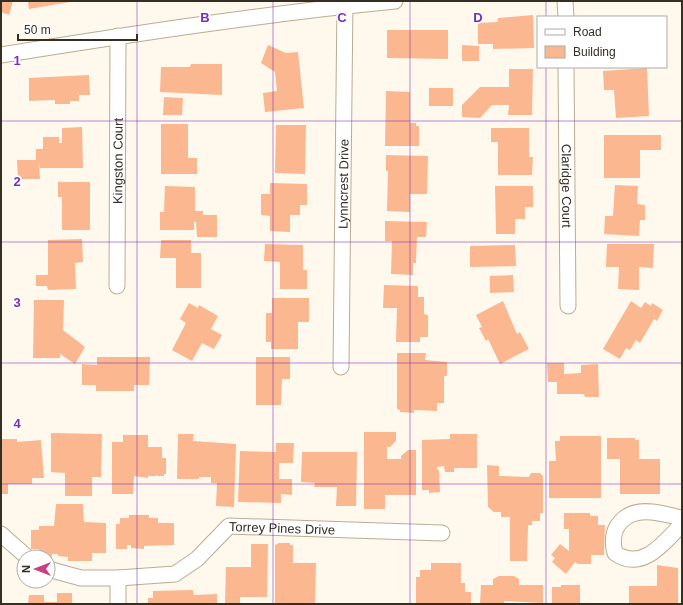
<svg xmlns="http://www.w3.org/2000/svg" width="683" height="605" viewBox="0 0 683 605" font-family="Helvetica,sans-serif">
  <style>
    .building { fill: #fbb790 }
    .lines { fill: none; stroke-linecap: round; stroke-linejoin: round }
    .street-casing { stroke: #baac91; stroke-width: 17 }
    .street { stroke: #fff; stroke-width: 15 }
    .grid { fill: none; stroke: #7b2cbf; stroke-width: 1; stroke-opacity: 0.55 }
    .labels { text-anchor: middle; stroke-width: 3.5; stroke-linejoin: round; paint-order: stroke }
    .street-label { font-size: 13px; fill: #342e23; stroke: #fff }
    .grid-label { font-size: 13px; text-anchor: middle; font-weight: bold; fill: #7b2cbf; stroke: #fff; stroke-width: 3.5; stroke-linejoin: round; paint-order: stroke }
  </style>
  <rect width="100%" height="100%" fill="#fff9ed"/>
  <g class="building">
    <polygon points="1,1 13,1 9,15 1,12"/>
    <polygon points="28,1 70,1 70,2 29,9"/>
    <polygon points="533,15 534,48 493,49 493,44 478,44 478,23 498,22 498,18"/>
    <polygon points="387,30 448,30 448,59 387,58"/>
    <polygon points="268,45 286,53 298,52 304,108 265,112 263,93 277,91 275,72 261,63"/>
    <polygon points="462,45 479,46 479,61 462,61"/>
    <polygon points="191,64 222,64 222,95 160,92 161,67 190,67"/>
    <polygon points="647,68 649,116 616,118 614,90 604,90 603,71"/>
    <polygon points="509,69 533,69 532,115 508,115 509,105 492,105 480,118 462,117 462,105 480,87 509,87"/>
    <polygon points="89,75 90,95 79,95 79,101 70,101 70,104 55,104 55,100 29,101 29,78"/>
    <rect x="429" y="88" width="24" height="18"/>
    <polygon points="386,91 410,92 410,123 416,123 416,126 419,126 419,146 385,146"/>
    <polygon points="164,97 183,98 182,115 163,115"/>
    <polygon points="161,124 188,124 188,158 197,158 197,174 161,174"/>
    <polygon points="276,125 306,125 305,174 275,173"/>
    <polygon points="82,127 83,168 40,168 39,162 40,179 18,179 17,160 36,160 36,149 43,149 43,137 59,137 59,143 62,143 62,128"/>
    <polygon points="491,128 529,128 529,157 533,157 532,175 498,175 498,142 491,142"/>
    <polygon points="604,135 661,135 661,150 640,150 640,178 604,178"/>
    <polygon points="386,155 428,156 427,194 410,194 410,212 387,211 388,171 386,171"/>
    <polygon points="58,182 90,182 90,230 62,230 62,197 58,197"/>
    <polygon points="270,183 307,184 307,205 300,205 300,215 290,215 290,232 270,231 270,216 261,215 261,194 270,194"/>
    <polygon points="615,185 638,186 637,204 645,205 645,220 640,220 639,236 604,234 605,216 613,216"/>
    <polygon points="165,186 195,187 195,211 203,211 203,215 217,215 217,237 197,237 196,222 194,222 194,230 160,230 160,212 164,212"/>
    <polygon points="495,186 533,186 533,207 525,207 525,219 515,219 515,234 496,234"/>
    <polygon points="385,221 427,222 426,237 417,237 416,263 413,263 413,275 391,274 392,241 385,241"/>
    <polygon points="82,239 83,262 75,263 76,289 48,290 47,286 36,286 36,275 48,275 48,240"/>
    <polygon points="161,240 191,240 191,253 201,253 201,288 176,288 176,258 160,258"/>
    <polygon points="265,244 303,245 303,270 307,270 307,289 280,289 280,262 264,261"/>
    <polygon points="607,244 654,244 653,268 639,267 639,290 618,289 619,267 606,267"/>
    <polygon points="515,245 516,266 470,267 470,246"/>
    <polygon points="513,275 514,292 490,293 490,276"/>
    <polygon points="384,285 418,286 418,297 424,297 424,314 428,315 428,337 420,337 420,342 396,342 397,308 383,308"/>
    <polygon points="272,298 309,298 309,322 298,322 298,349 271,349 271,342 266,342 266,313 272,313"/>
    <polygon points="34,300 64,300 63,330 85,347 75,364 60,354 60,358 33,358"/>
    <polygon points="503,301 517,334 520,332 529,349 500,364 488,339 486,341 479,328 482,327 476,315"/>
    <polygon points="631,301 641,308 645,302 651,306 652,303 663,310 657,321 654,319 640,343 636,340 630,350 626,348 620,359 603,349"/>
    <polygon points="189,303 198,308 199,305 218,316 211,329 222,335 214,349 202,343 192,361 172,350 186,323 180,319"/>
    <polygon points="397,353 426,353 425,360 447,362 447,376 444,376 444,403 437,403 437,411 414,410 414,413 400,412 400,410 397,409"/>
    <polygon points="97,357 150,357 149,385 134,385 134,391 96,391 96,385 82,385 82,364 97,365"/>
    <polygon points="256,357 290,357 290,379 282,379 281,405 256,405"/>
    <polygon points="547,363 564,363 564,374 581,373 581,365 598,364 599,397 585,397 584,394 557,394 557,382 548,382"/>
    <polygon points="364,432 396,432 396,441 390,447 387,447 387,459 401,459 401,456 408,450 416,450 416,495 385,495 385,509 364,509"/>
    <polygon points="51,433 102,434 101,477 92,477 92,496 65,496 65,473 51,472"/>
    <polygon points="178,434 194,434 193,441 236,444 234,507 216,506 217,483 211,483 211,477 199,477 199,479 177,479"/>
    <polygon points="450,434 477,434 477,468 454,468 454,472 445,472 444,466 437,467 437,470 439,470 440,492 429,493 429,490 422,490 422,440 450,439"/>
    <polygon points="123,435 148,435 148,447 162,447 162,458 166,458 166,474 164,474 164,476 158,476 156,475 156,476 148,476 148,478 134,476 133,494 112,494 112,442 123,442"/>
    <polygon points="560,436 601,436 601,498 549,498 549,461 556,461 555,444 555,441 560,441"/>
    <polygon points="607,438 635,438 635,440 639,440 639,459 660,459 660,494 620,494 620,459 607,459"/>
    <polygon points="1,439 17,439 17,442 41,440 44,478 32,478 32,484 8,484 8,494 1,494"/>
    <polygon points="276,443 294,443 293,463 279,463 279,479 292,479 292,495 281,494 281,503 238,502 240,451 276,452"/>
    <polygon points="302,452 357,452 356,506 336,506 337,487 314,487 315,483 301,482"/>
    <polygon points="487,465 499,466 499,476 529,477 531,473 540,473 543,476 543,513 540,513 540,521 532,521 532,525 528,525 527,561 510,561 510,517 501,517 501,512 494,512 488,507"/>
    <polygon points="56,504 83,504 84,522 106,523 106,553 92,553 92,561 68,561 68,557 58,556 58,554 52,554 52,559 39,557 39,549 31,549 31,530 39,530 39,526 54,526"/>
    <polygon points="564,513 590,513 590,516 598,516 598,525 605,525 604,555 591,555 591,564 578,564 575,562 566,574 552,562 555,558 551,555 560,544 569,551 569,529 564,529"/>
    <polygon points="129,515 149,515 149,518 158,518 158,523 174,523 174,545 144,546 144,549 131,548 131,545 127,545 127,549 116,549 116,524 120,524 120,518 129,518"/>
    <polygon points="279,543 290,543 290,545 293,545 293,563 316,563 315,604 275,604 275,545"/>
    <polygon points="251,544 268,544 267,597 240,597 240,604 225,604 226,567 251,567"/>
    <polygon points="431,563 461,563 461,583 465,583 465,592 471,592 471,604 416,604 416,577 420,577 420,570 431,570"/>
    <polygon points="657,565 678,568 678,604 629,604 629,586 657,586"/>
    <polygon points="499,576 514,576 519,579 519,585 543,585 543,603 504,601 504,604 480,604 481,585 493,585 493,579"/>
    <polygon points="561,585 580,585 580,604 552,604 552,587 561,587"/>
    <polygon points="193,590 194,595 217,594 217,604 148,604 148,598 153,598 153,591"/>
    <polygon points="57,593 72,593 72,604 28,604 29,595 44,595 44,602 57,602"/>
    <rect x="598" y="603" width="20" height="1"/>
  </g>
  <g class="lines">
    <defs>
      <g id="street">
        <polyline points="565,1 566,17"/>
        <path d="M1,55c131,-21 262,-41 394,-54"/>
        <path id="s1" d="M566,67l2,239"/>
        <path id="s2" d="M117,286l1,-250"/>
        <path id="s3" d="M341,367l4,-366"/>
        <path d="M682,518c-10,-2 -20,-5 -30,-6 -27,-3 -44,15 -37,41 27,19 49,-10 67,-29"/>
        <polyline points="1,534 27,557"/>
        <path id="s4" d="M48,569l33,9h37l57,-4 22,-15 32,-33 213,7"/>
        <polyline points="118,578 118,604"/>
      </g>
    </defs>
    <use href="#street" class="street-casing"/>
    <use href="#street" class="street"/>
  </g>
  <path class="grid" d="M137,1v603M273,1v603M410,1v603M546,1v16M546,67v537M1,121h681M1,242h681M1,363h681M1,484h681"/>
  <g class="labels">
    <g class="street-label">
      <text dy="5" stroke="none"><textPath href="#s2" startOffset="125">Kingston Court</textPath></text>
      <text dy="5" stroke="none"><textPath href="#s3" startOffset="183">Lynncrest Drive</textPath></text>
      <text dy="5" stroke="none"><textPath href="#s1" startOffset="119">Claridge Court</textPath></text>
      <text dy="5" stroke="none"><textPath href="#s4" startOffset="254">Torrey Pines Drive</textPath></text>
    </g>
  </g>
  <g class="grid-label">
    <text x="205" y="22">B</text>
    <text x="342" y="22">C</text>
    <text x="478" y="22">D</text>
    <text x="17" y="65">1</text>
    <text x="17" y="186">2</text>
    <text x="17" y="307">3</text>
    <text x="17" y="428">4</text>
  </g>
  <rect width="683" height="605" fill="none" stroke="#342e23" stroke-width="4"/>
  <rect x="537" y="16" width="130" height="52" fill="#ffffff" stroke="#aeaba7"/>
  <rect x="545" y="29" width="20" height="6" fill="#ffffff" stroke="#aeaba7"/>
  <text x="573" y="36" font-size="12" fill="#342e23">Road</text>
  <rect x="545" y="46" width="20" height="12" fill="#fbb790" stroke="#aeaba7"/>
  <text x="573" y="56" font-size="12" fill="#342e23">Building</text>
  <g transform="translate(36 569) rotate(270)"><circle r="19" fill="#ffffff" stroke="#aeaba7"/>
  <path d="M0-3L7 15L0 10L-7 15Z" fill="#c8407e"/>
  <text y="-6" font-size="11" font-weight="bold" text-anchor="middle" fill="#342e23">N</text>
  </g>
  <path d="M18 34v6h119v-6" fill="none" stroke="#342e23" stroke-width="2"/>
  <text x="24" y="34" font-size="12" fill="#342e23" stroke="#ffffff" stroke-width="3" paint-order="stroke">50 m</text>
</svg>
